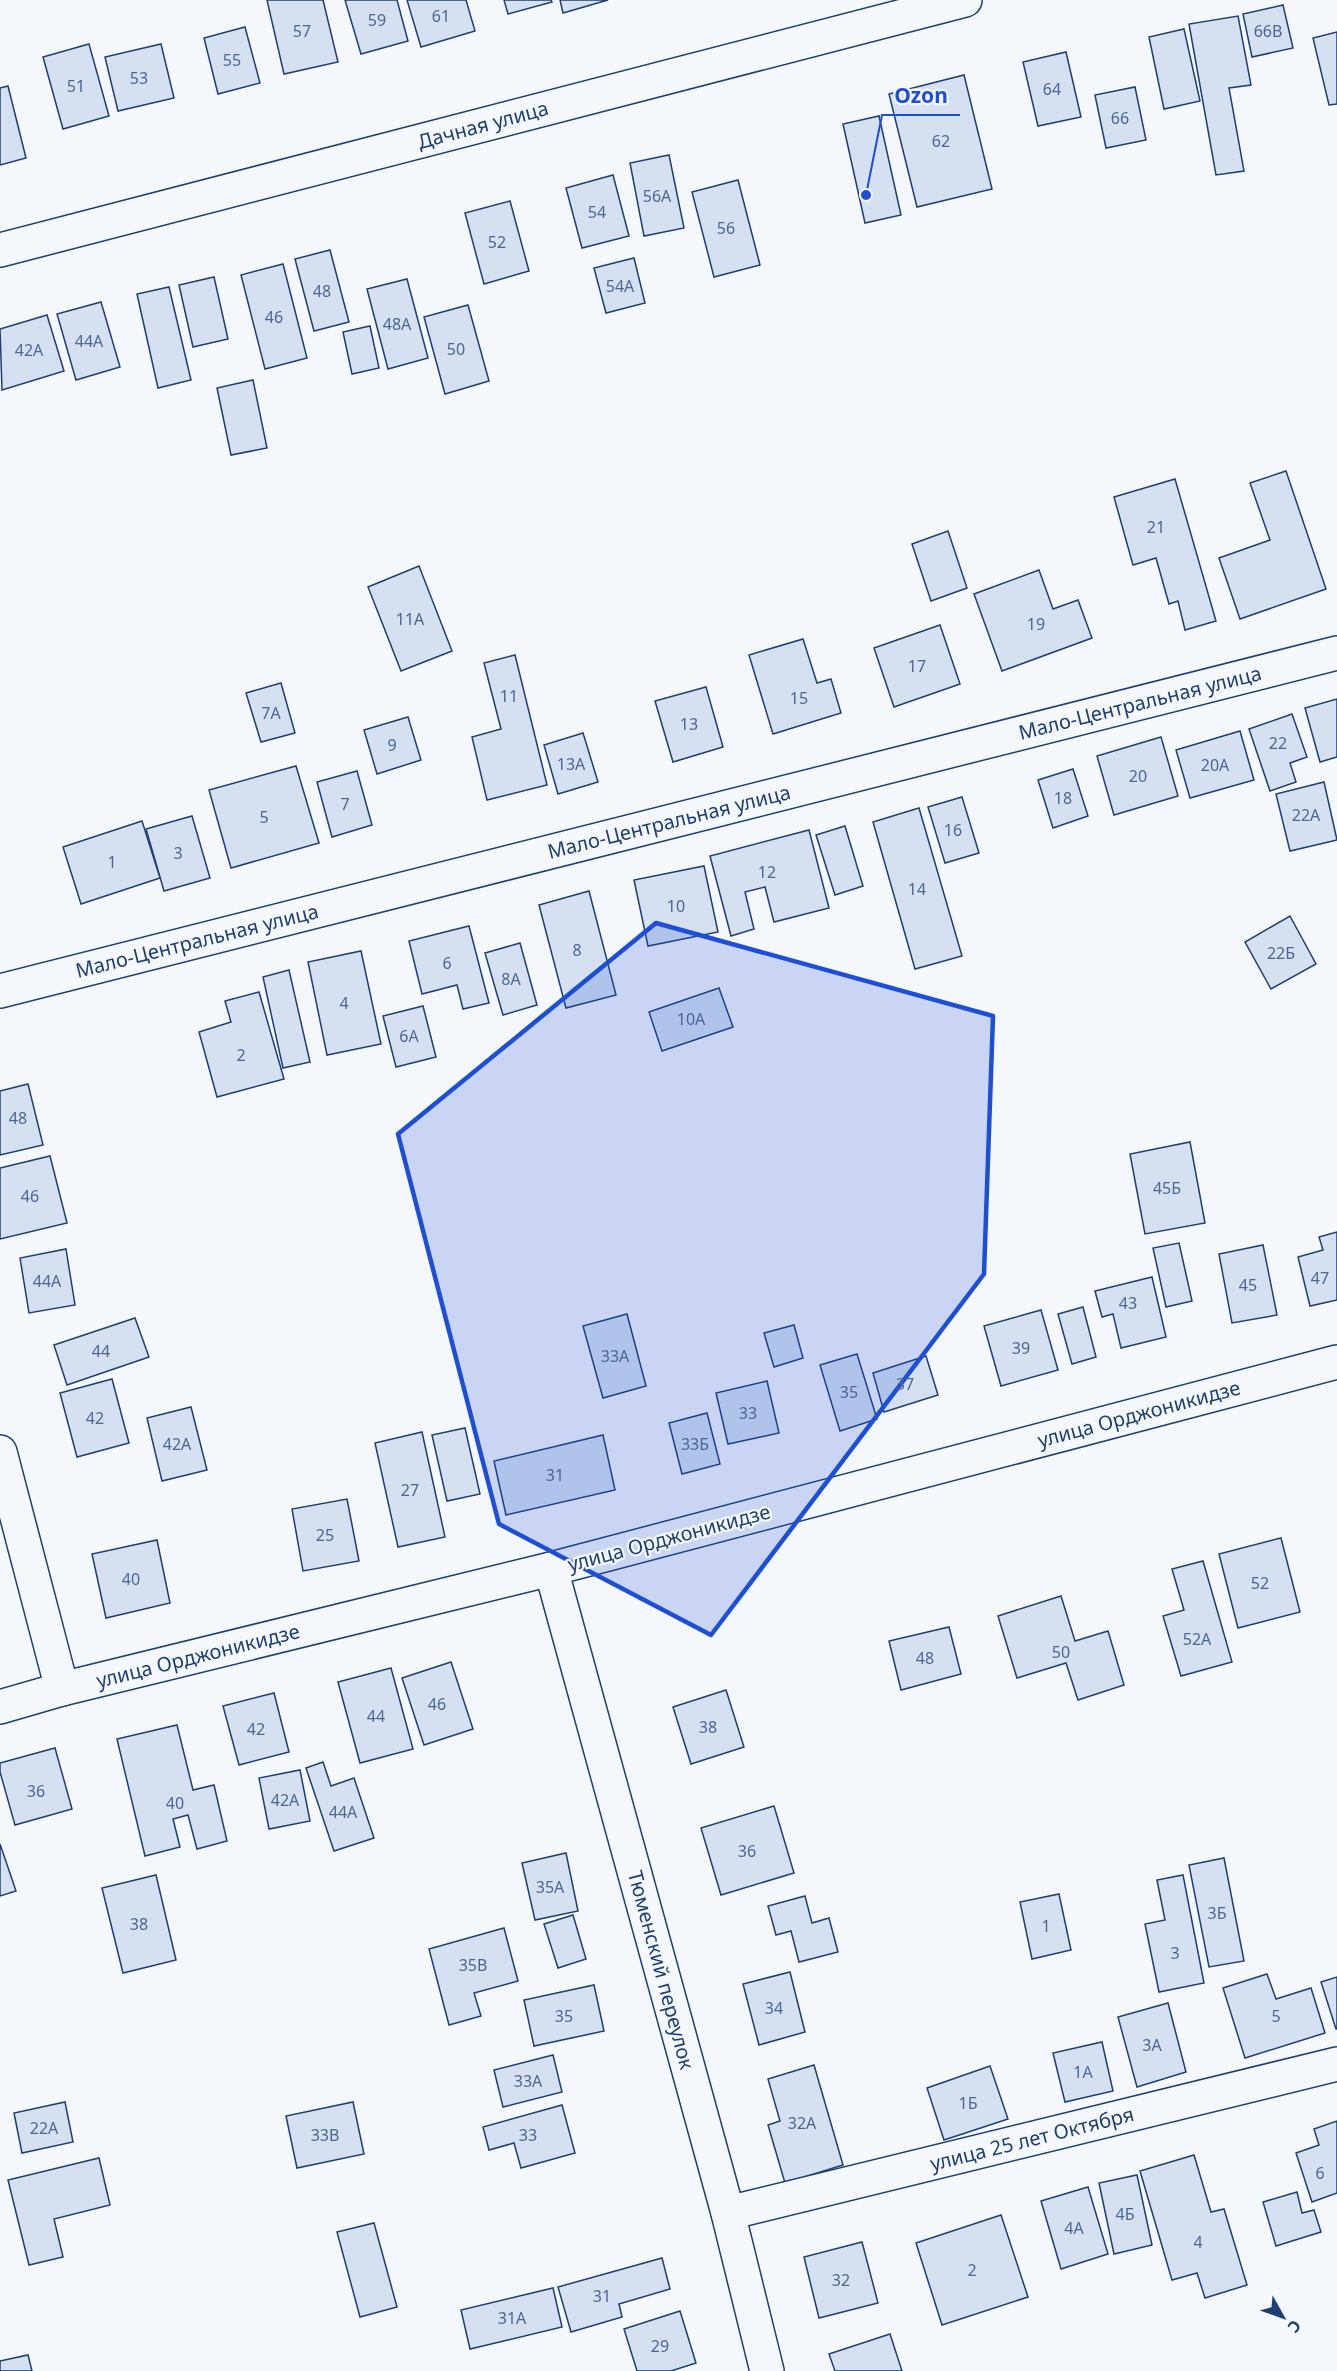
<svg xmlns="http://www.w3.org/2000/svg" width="1337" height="2371" viewBox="0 0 1337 2371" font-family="'Noto Sans',sans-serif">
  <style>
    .building { fill: #d5e0f0; stroke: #1d3f73; stroke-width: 1.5 }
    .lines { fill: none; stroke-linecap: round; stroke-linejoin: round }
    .street-casing { stroke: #1d3f73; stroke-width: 36 }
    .secondary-casing { stroke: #1d3f73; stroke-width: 36 }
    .street { stroke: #f4f7fb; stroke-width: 33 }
    .secondary { stroke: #f4f7fb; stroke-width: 33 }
    .marked { fill: #1d4ed8; fill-opacity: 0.2; stroke: #1d4ed8; stroke-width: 4.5; stroke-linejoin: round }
    .labels { text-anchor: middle; stroke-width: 4.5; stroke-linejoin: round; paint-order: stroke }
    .number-label { font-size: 16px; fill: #4b6792 }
    .street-label { font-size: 20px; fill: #1d3f73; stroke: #f4f7fb }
    .leader { fill: none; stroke: #1d4ed8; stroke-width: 2 }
    .callout-dot { fill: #1d4ed8; stroke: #f4f7fb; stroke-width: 2 }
    .callout-label { font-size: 21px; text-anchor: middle; font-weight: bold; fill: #1d4ed8; stroke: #f4f7fb; stroke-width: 4.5; stroke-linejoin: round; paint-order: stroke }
  </style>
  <rect width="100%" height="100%" fill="#f4f7fb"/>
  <g class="building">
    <polygon points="267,0 323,0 338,62 284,74"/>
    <polygon points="345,0 397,0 408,41 361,54"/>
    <polygon points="407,0 466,0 475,31 421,47"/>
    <polygon points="504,0 551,0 552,2 508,14"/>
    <polygon points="560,0 608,0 563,13"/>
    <polygon points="1283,5 1293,48 1252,57 1243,14"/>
    <polygon points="1238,16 1251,85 1229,88 1244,171 1216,175 1189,24"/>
    <polygon points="245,27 260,83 218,94 204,38"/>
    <polygon points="1184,29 1200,101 1164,109 1149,37"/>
    <polygon points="1337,32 1337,104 1329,105 1313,38"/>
    <polygon points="89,44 109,116 63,129 43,57"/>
    <polygon points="161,44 174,98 118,111 105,57"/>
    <polygon points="1066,52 1081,117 1038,126 1023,62"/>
    <polygon points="964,75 992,189 917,207 889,94"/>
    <polygon points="8,86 26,158 0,165 0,88"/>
    <polygon points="1135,87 1146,140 1106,148 1095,95"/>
    <polygon points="879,116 901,215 865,223 843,124"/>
    <polygon points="669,155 684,228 644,236 630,163"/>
    <polygon points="613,175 629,236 582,248 566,188"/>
    <polygon points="738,180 760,265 714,277 692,192"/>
    <polygon points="510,201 529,271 484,284 465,213"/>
    <polygon points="330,250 349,322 314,331 295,259"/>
    <polygon points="634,258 645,303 606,313 594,268"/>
    <polygon points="283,264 307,358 265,369 241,275"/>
    <polygon points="214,277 228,339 193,347 179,285"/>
    <polygon points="407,279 428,358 388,369 367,289"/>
    <polygon points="169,287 191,380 158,388 137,294"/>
    <polygon points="101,302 120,367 76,380 57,314"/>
    <polygon points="468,305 489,381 445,394 424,317"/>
    <polygon points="47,315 64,371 2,390 0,329"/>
    <polygon points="370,326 379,368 352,374 343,332"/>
    <polygon points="253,380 267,448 231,455 217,388"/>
    <polygon points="1286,471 1326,589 1240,619 1219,558 1270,540 1250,483"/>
    <polygon points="1175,479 1216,621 1185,630 1178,601 1169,604 1156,558 1133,565 1114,497"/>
    <polygon points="948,531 967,588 931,601 912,544"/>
    <polygon points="419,566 452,651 401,671 368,587"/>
    <polygon points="1039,570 1053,609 1078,600 1092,638 1002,671 974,594"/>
    <polygon points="940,625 960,684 894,707 874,648"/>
    <polygon points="803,639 817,683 831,679 841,713 773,734 749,655"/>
    <polygon points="515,655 547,785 487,800 472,737 501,729 484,663"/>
    <polygon points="281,683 295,733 261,742 246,693"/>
    <polygon points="706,687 723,747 673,762 655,701"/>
    <polygon points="1337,699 1337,757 1320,762 1305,708"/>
    <polygon points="1292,714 1307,757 1290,763 1296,782 1270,791 1249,729"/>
    <polygon points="408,717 421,760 377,774 364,730"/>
    <polygon points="1240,731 1254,780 1190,798 1176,750"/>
    <polygon points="583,733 598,782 558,794 544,745"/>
    <polygon points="1161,737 1178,796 1114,815 1097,756"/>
    <polygon points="296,766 319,843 231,868 209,790"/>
    <polygon points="1073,769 1088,816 1053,828 1038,780"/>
    <polygon points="357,771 372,825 332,837 317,782"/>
    <polygon points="1324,782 1337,840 1290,851 1276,794"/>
    <polygon points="962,797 979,853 945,863 928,807"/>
    <polygon points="919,808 962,956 915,969 873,822"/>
    <polygon points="192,816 210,878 164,891 146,829"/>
    <polygon points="142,821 160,878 81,904 63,847"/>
    <polygon points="845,826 863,886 835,895 816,835"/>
    <polygon points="809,830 829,908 774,922 765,887 745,892 754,929 731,936 710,856"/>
    <polygon points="704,866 718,932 648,946 634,880"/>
    <polygon points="589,891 616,995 566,1008 539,905"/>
    <polygon points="1290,916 1316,964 1271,989 1245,942"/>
    <polygon points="469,926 489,1003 463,1009 457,985 422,994 409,941"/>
    <polygon points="520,943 537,1005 503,1015 485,953"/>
    <polygon points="361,951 381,1044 327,1055 308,962"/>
    <polygon points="289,970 310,1062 283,1068 263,977"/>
    <polygon points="719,988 733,1027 662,1051 649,1012"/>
    <polygon points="259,992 284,1079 217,1097 199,1032 231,1022 225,1001"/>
    <polygon points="423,1006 436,1057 396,1067 383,1016"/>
    <polygon points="28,1084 43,1145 0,1155 0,1091"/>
    <polygon points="1190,1142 1205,1223 1145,1234 1130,1154"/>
    <polygon points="50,1156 67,1223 0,1239 0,1168"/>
    <polygon points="1337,1232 1337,1300 1310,1306 1298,1257 1323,1250 1319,1237"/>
    <polygon points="1179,1243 1192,1301 1166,1307 1153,1248"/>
    <polygon points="1263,1245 1277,1315 1232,1323 1219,1254"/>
    <polygon points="66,1249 75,1305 29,1313 20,1258"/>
    <polygon points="1152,1277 1166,1337 1121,1348 1113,1314 1102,1317 1095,1291"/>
    <polygon points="1083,1307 1096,1357 1072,1364 1058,1314"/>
    <polygon points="1041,1310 1058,1370 1001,1386 984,1326"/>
    <polygon points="627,1314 646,1386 603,1398 583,1326"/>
    <polygon points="135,1318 149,1357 67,1385 54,1345"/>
    <polygon points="794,1325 803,1358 774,1367 764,1333"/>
    <polygon points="857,1354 877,1419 840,1431 820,1365"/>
    <polygon points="926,1356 938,1395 884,1412 873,1373"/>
    <polygon points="112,1379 129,1443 77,1457 60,1393"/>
    <polygon points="767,1381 779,1433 728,1444 716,1393"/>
    <polygon points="191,1407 207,1470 162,1481 147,1418"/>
    <polygon points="707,1413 720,1464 682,1474 669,1423"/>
    <polygon points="465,1428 480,1494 447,1501 432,1435"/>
    <polygon points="422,1432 445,1537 398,1547 375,1443"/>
    <polygon points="603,1435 615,1490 506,1515 494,1461"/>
    <polygon points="347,1499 359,1561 303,1571 292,1509"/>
    <polygon points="1281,1538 1300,1612 1238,1628 1219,1554"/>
    <polygon points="157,1540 170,1603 106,1618 92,1554"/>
    <polygon points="1203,1561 1232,1662 1181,1676 1163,1616 1184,1610 1172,1569"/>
    <polygon points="1061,1596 1075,1641 1108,1631 1124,1685 1078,1700 1066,1663 1017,1678 998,1616"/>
    <polygon points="949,1627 961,1674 901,1690 889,1641"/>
    <polygon points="451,1662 473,1729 424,1745 402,1678"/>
    <polygon points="391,1668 413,1749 360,1763 338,1682"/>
    <polygon points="726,1690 744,1747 691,1764 673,1707"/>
    <polygon points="274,1693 289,1752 239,1765 223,1706"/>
    <polygon points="177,1725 193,1790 214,1785 227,1841 197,1849 188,1815 173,1819 180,1847 145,1856 117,1739"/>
    <polygon points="55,1748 72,1809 15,1825 0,1772 0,1763"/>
    <polygon points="323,1762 331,1786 354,1778 374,1838 334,1851 306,1768"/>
    <polygon points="300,1770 310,1821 269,1829 259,1778"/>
    <polygon points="774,1806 794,1873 721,1895 701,1828"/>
    <polygon points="0,1844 16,1891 0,1896"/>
    <polygon points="566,1853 578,1911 535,1920 522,1863"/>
    <polygon points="1224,1858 1244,1961 1209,1967 1189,1865"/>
    <polygon points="156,1875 176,1960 123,1973 102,1888"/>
    <polygon points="1183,1875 1204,1983 1159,1992 1145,1924 1165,1920 1157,1880"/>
    <polygon points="1059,1894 1071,1950 1032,1959 1020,1902"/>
    <polygon points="805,1896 812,1923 829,1918 838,1952 799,1962 791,1931 776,1935 768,1906"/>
    <polygon points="573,1915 586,1959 558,1968 544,1924"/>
    <polygon points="504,1928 518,1981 474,1993 481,2016 449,2025 429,1949"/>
    <polygon points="790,1972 805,2032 759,2045 743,1984"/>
    <polygon points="1267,1974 1276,1999 1311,1988 1325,2033 1245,2058 1223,1988"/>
    <polygon points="1337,1977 1337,2029 1336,2029 1321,1982"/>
    <polygon points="594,1985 604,2031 534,2046 524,2000"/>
    <polygon points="1168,2003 1186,2072 1137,2087 1118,2017"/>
    <polygon points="1102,2042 1113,2091 1065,2102 1053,2053"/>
    <polygon points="553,2055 562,2092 503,2107 494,2070"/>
    <polygon points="814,2065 843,2165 785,2183 768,2125 780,2121 768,2079"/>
    <polygon points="990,2066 1008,2119 944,2140 927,2088"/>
    <polygon points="65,2102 73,2142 22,2153 14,2113"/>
    <polygon points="353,2102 364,2154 297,2168 286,2116"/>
    <polygon points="562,2105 575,2153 521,2168 514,2143 489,2150 483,2127"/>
    <polygon points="1337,2121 1337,2193 1312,2202 1296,2153 1319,2145 1314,2129"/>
    <polygon points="1194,2155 1211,2212 1224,2209 1247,2285 1205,2298 1197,2273 1172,2280 1140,2171"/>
    <polygon points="99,2158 110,2205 54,2219 63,2257 29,2265 8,2180"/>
    <polygon points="1137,2175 1152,2245 1114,2254 1099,2183"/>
    <polygon points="1088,2187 1108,2254 1061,2269 1041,2201"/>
    <polygon points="1297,2192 1302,2213 1314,2210 1321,2232 1276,2246 1263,2202"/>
    <polygon points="1001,2215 1028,2297 942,2325 916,2243"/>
    <polygon points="374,2223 397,2307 360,2317 337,2232"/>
    <polygon points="862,2242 878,2303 819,2318 804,2257"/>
    <polygon points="662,2258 670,2289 619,2304 622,2317 571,2332 558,2287"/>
    <polygon points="553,2288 562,2327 470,2349 461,2310"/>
    <polygon points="680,2311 696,2363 671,2371 637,2371 624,2329"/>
    <polygon points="890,2334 902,2371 835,2371 829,2354"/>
    <polygon points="28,2355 32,2371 0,2371 0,2361"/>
  </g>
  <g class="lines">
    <defs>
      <g id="street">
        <polyline points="0,991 1337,653"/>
        <polyline points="551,1569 728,2213 767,2371"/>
        <polyline points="0,1707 62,1689 551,1569 1337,1362"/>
        <polyline points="728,2213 1337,2064"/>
      </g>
      <g id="secondary">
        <polyline points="0,250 965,0"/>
        <polyline points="0,1452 62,1689"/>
      </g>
    </defs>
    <use href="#street" class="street-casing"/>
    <use href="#secondary" class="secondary-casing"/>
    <use href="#street" class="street"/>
    <use href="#secondary" class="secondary"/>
  </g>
  <path class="marked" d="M656,923l337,93 -9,258 -273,361 -212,-111 -101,-390z"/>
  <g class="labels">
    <g class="number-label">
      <text x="441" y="22">61</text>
      <text x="377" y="26">59</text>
      <text x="302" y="37">57</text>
      <text x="1268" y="37">66В</text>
      <text x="232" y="66">55</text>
      <text x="139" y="84">53</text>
      <text x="76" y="92">51</text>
      <text x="1052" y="95">64</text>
      <text x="1120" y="124">66</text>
      <text x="941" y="147">62</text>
      <text x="657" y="202">56А</text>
      <text x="597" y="218">54</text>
      <text x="726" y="234">56</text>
      <text x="497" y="248">52</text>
      <text x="620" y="292">54А</text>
      <text x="322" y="297">48</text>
      <text x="274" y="323">46</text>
      <text x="397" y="330">48А</text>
      <text x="89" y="347">44А</text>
      <text x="456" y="355">50</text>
      <text x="29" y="356">42А</text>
      <text x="1156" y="533">21</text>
      <text x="410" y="625">11А</text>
      <text x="1036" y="630">19</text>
      <text x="917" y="672">17</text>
      <text x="509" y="702">11</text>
      <text x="799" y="704">15</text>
      <text x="271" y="719">7А</text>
      <text x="689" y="730">13</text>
      <text x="1278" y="749">22</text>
      <text x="392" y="751">9</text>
      <text x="571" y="770">13А</text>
      <text x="1215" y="771">20А</text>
      <text x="1138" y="782">20</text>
      <text x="1063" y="804">18</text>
      <text x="345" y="810">7</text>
      <text x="1306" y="821">22А</text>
      <text x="264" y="823">5</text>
      <text x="953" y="836">16</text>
      <text x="178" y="859">3</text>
      <text x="112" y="868">1</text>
      <text x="767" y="878">12</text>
      <text x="917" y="895">14</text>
      <text x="676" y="912">10</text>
      <text x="577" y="956">8</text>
      <text x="1281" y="959">22Б</text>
      <text x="447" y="969">6</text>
      <text x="511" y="985">8А</text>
      <text x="344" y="1009">4</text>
      <text x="691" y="1025">10А</text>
      <text x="409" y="1042">6А</text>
      <text x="241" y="1061">2</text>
      <text x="18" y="1124">48</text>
      <text x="1167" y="1194">45Б</text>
      <text x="30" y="1202">46</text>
      <text x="1320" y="1284">47</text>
      <text x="47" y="1287">44А</text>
      <text x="1248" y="1291">45</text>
      <text x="1128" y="1309">43</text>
      <text x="1021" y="1354">39</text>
      <text x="101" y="1357">44</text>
      <text x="615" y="1362">33А</text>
      <text x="905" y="1390">37</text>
      <text x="849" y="1398">35</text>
      <text x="748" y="1419">33</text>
      <text x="95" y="1424">42</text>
      <text x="177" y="1450">42А</text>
      <text x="695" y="1450">33Б</text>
      <text x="555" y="1481">31</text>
      <text x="410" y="1496">27</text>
      <text x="325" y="1541">25</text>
      <text x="131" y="1585">40</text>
      <text x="1260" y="1589">52</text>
      <text x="1197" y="1645">52А</text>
      <text x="1061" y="1658">50</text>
      <text x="925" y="1664">48</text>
      <text x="437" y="1710">46</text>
      <text x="376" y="1722">44</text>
      <text x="708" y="1733">38</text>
      <text x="256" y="1735">42</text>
      <text x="36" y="1797">36</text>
      <text x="285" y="1806">42А</text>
      <text x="175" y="1809">40</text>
      <text x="343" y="1818">44А</text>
      <text x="747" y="1857">36</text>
      <text x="550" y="1893">35А</text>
      <text x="1217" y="1919">3Б</text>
      <text x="139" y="1930">38</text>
      <text x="1046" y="1932">1</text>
      <text x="1175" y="1959">3</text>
      <text x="473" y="1971">35В</text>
      <text x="774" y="2014">34</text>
      <text x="564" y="2022">35</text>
      <text x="1276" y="2022">5</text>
      <text x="1152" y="2051">3А</text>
      <text x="1083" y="2078">1А</text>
      <text x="528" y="2087">33А</text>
      <text x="968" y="2109">1Б</text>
      <text x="802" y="2129">32А</text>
      <text x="44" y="2134">22А</text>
      <text x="325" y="2141">33В</text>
      <text x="528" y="2141">33</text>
      <text x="1320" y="2179">6</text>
      <text x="1125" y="2220">4Б</text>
      <text x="1074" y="2234">4А</text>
      <text x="1198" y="2248">4</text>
      <text x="972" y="2276">2</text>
      <text x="841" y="2286">32</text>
      <text x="602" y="2302">31</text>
      <text x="512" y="2324">31А</text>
      <text x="660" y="2352">29</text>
    </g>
    <g class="street-label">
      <text transform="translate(483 125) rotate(-15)" y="7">Дачная улица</text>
      <text transform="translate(1140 703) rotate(-14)" y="7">Мало-Центральная улица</text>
      <text transform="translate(669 822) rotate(-14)" y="7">Мало-Центральная улица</text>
      <text transform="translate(197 941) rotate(-14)" y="7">Мало-Центральная улица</text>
      <text transform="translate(1139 1414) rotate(-15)" y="7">улица Орджоникидзе</text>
      <text transform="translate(669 1538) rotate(-15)" y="7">улица Орджоникидзе</text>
      <text transform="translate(198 1656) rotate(-14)" y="7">улица Орджоникидзе</text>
      <text transform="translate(661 1970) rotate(75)" y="7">Тюменский переулок</text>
      <text transform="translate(1032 2139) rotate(-14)" y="7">улица 25 лет Октября</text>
    </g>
  </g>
  <path class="leader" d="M866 195L882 115H960"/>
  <circle class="callout-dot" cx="866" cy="195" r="6"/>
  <g class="callout-label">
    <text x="921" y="103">Ozon</text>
  </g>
  <g transform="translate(1283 2317) rotate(130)" stroke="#f4f7fb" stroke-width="4.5" paint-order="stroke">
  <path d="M0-4.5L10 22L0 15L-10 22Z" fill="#1d3f73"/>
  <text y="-9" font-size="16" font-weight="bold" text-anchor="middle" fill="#1d3f73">С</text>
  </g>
</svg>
